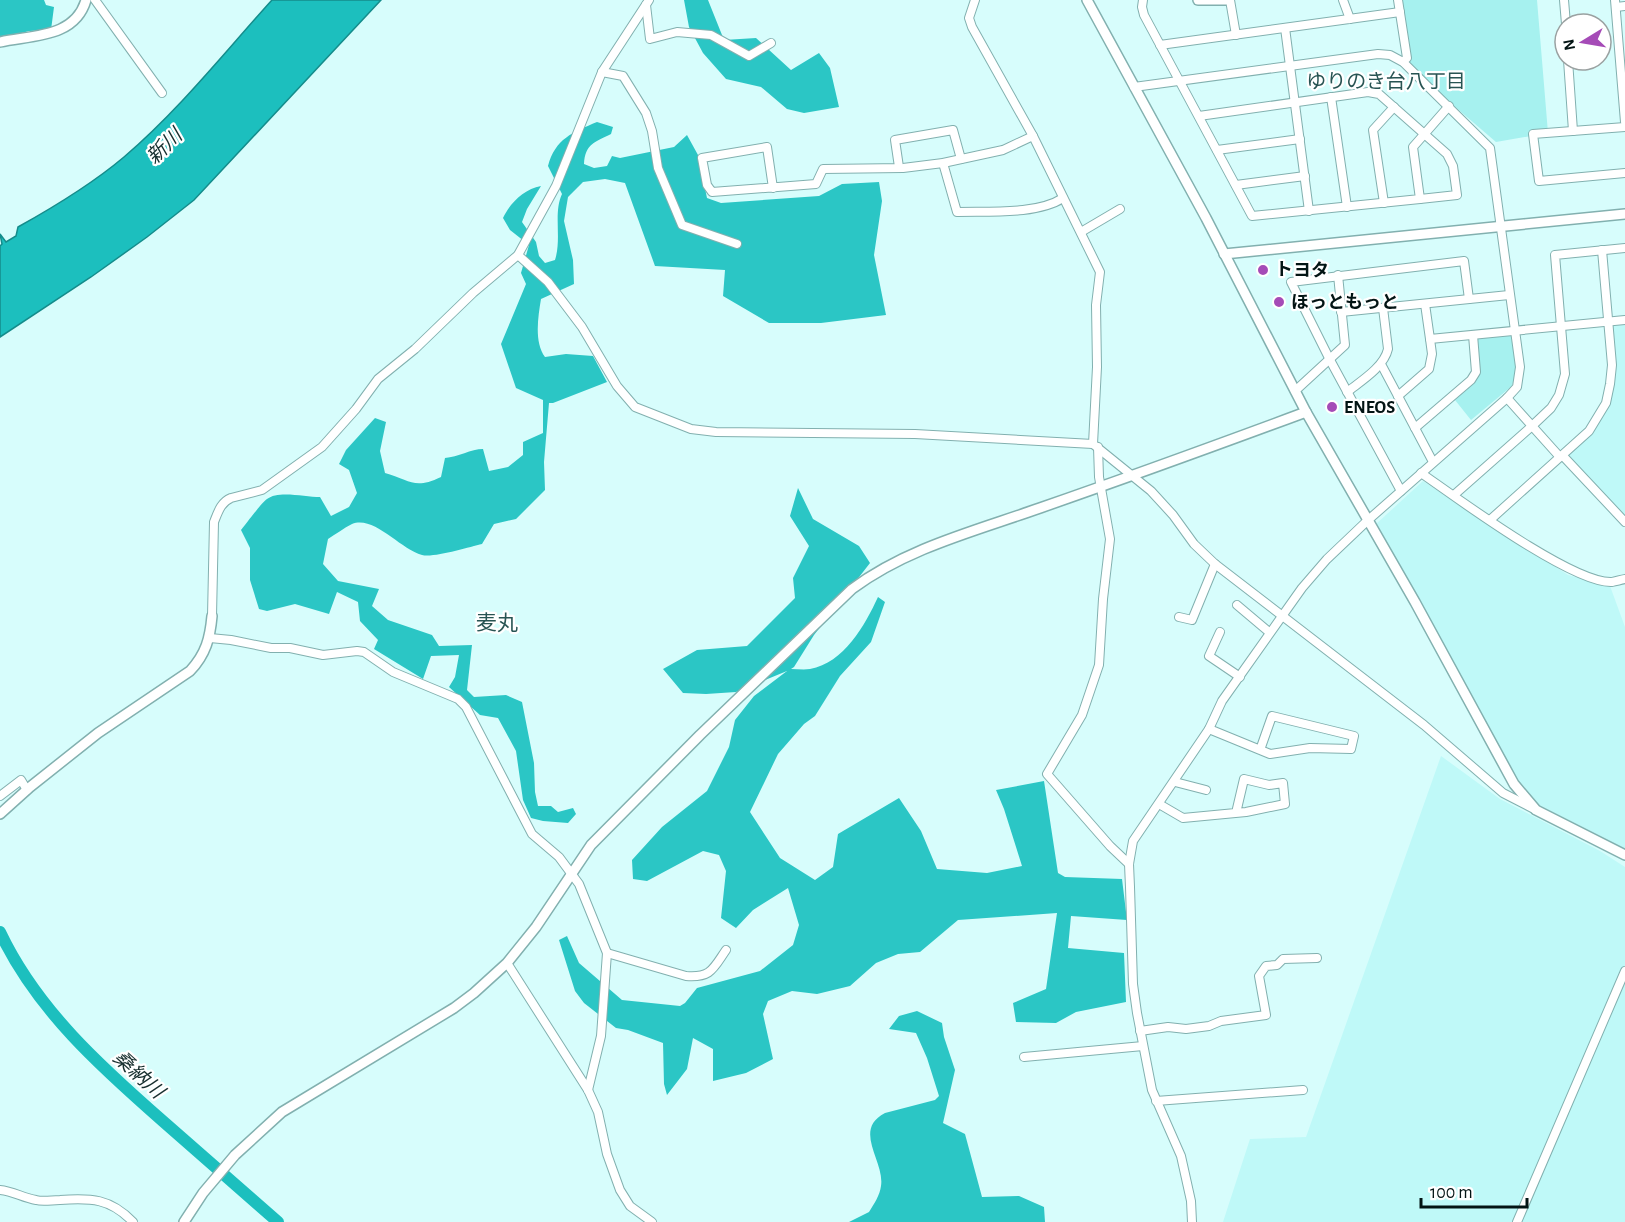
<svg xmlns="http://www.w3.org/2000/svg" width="1625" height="1222" viewBox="0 0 1625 1222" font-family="'Alegreya Sans','Noto Sans JP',sans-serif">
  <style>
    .built { fill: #bff9f8 }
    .green { fill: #a6f1ef }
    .forest { fill: #2bc6c5 }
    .water { fill: #1cbfbe; stroke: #148c8b; stroke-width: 1.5 }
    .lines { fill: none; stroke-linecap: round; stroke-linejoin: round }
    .river { stroke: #1cbfbe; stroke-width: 12 }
    .minor-casing { stroke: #82b0af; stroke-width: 10 }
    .tertiary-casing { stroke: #82b0af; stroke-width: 12 }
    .minor { stroke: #fff; stroke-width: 8 }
    .tertiary { stroke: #fff; stroke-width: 9 }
    .poi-dot { fill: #a54bb7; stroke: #fff; stroke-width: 2 }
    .labels { text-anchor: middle; stroke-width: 4.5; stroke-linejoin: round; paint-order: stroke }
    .poi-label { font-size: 18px; font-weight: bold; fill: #031414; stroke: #fff; text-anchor: start }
    .neighbourhood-label { font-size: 20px; fill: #285453; stroke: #fff }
    .water-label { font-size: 20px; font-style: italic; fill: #172f2f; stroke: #fff }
    .quarter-label { font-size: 21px; fill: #285453; stroke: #fff }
  </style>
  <rect width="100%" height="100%" fill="#d7fdfc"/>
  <g class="built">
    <polygon points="1625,323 1625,519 1568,458 1568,456 1593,432 1604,414 1615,376 1612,327 1615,324"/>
    <polygon points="1423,481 1568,575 1610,586 1625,627 1625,849 1539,805 1516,777 1375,525"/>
    <polygon points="1441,756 1500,799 1600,851 1625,867 1625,1222 1223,1222 1250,1139 1306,1137"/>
  </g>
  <g class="green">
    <polygon points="1400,0 1537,0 1548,133 1496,142 1403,62 1408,59"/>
    <polygon points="1511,335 1516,370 1512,386 1471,420 1455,400 1474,382 1475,338"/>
  </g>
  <g class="forest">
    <polygon points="0,0 44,0 46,5 54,7 51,30 29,31 0,39"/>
    <polygon points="684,0 708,0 724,40 756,38 791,70 819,53 830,68 839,107 804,113 787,109 761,87 726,79 703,53 689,27"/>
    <path d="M597,122l16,5 -2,7c-16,8 -26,10 -27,30l10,4 13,-2 5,-10 8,2 54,-11 13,-12 11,20 9,43 14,5 98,-7 23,-12 37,-2 3,19 -8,54 12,60 -65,8h-52l-46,-27 2,-26 -70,-4 -30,-83 -20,-4 -22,3 -15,15 -4,24 9,39 1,24 -33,15c-3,18 -7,43 4,58l21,-3 27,2 14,26 -54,21h-4l-5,59 1,28 -29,29 -22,5 -12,20c-13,3 -48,14 -60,11 -22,-6 -48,-40 -70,-31 -8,4 -16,10 -24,15l-5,25 15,17 41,8 -7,17 16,14 44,15 7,11 33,-1 -5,45 7,7 32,-2 16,7 12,61 1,29 3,14h13l7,6 15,-4 3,6 -8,9 -25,-2 -12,-3 -8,-18 -7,-49 -18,-33 -18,-3 -31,-28 6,-10 4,-22 -28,1 -8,23 -49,-30 4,-9 -18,-19 -2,-19 -21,-10 -8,22 -34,-10 -28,7 -8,-2 -9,-29v-32l-9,-18c6,-7 20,-27 26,-31 11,-9 38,-2 53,-2l11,19 18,-9 8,-14 -8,-23 -10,-6 7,-14 29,-32 11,4 -6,29 5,22c25,7 29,17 56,4l4,-19c13,-1 26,-9 38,-9l6,22 19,-4 15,-12v-13l20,-9v-33l-27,-12 -15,-44 25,-60 -5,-11 8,-28 -19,-15 -7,-12c7,-15 21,-29 38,-32l-14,23 -5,13 14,20 3,14 6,7 10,-3c7,-22 -2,-47 7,-66l-14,-28c7,-27 25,-34 49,-44z"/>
    <path d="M798,488l15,31 46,27 11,17 -56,72 -20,32 -3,2c6,0 13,1 19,0 34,-6 55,-44 68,-72l7,5 -14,40 -31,34 -25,40 -11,8 -26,30 -28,58 30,46 35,22 18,-13 5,-33 61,-36 22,33 16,38 50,4 35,-7 -18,-57 -8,-19 48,-9 14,92 7,4 57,2 5,41 -56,-4 -3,32 56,5 2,49 -50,10 -20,11 -40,-1 -3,-19 33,-14 11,-76 -99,7 -38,32 -22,2 -22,9 -26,23 -33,8 -25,-3 -24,10 -5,13 10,45 -27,14 -33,8v-32l-20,-11 -6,31 -20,26 -3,-11 -1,-41 -35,-13 -12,-2 -32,-25 -9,-12 -16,-51 8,-4 12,27 43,37 58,6 5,-3 12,-15 63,-17 33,-26 6,-20 -11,-37 -35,22 -17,18 -15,-10 5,-47 -7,-16 -16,-4 -56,30 -14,-2 -1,-19 30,-33 45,-36 22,-44 6,-27 19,-24 33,-25 -51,21 -30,2 -23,-1 -20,-24 34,-19 50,-4 48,-48 -2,-20 16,-32 -19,-30z"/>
    <path d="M917,1011l25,12 2,14 11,33 -12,53 22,11 17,63 37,-1 25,11 1,15h-196l20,-10c5,-8 11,-17 12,-26 4,-25 -29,-56 4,-73l50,-13 4,-4 -12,-38 -11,-25 -27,-4 10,-13z"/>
  </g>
  <path class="water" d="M272,0h109l-187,200 -47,37 -56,40 -91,60v-91l2,-2 -2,-10 6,8 10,-6 2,-9c36,-20 74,-43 106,-70 55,-47 100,-104 148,-157z"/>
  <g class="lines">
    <path class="river" d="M0,932c37,78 101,135 165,191 38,33 75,66 113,99"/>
    <defs>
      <g id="minor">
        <polyline points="95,0 162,93"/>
        <polyline points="975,0 969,18 972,27 1033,136 1100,272 1096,305 1097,367 1093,444"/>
        <polyline points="1143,0 1142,7 1144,15 1252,216 1420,199 1413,147 1449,106"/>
        <polyline points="1230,0 1236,35"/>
        <polyline points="1343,0 1350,19"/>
        <polyline points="1398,0 1407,58 1403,62"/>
        <polyline points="1564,0 1566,24"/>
        <polyline points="1615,0 1625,122"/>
        <polyline points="646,5 650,39 677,32 711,35 749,56 771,43"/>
        <polyline points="1616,7 1625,6"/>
        <polyline points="1285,28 1309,211"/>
        <polyline points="1160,45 1400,12"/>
        <polyline points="1568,60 1573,131"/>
        <polyline points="602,72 623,76 646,113 652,131 658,168 682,225 737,244"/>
        <polyline points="1134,87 1378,54 1390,55 1403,62 1490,148 1520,367 1517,387 1507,398 1367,521 1327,559 1302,588 1222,701 1209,729 1133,841 1129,864 1130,887 1133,984 1137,1013 1152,1090 1181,1156 1191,1201 1192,1222"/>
        <polyline points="1331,97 1347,207"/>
        <polyline points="1199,116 1368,92 1379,94 1447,154 1453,166 1457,195 1420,199"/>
        <polyline points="1625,127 1533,134 1539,181 1625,173"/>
        <polyline points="1217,150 1300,139"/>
        <path d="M943,163l14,49c31,-1 80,3 106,-14"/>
        <polyline points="899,167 895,140 953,130 961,159"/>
        <polyline points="1236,185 1305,176"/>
        <polyline points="773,188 767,147 702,158 707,185 712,192 816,184 823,169 903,168 943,163 1003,150 1033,136"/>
        <polyline points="1384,203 1373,130 1394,107"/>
        <polyline points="1081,232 1120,209"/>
        <polyline points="518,255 548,282 582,327 617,386 635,407 691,429 716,432 915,434 1093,444 1151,491 1173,515 1194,544 1215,564 1424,725 1503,793 1534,809"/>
        <polyline points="1425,304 1430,339 1625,320"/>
        <polyline points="1341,312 1509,295"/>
        <polyline points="1381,364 1433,462"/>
        <polyline points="1295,391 1345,345 1338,275"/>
        <path d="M1347,392c14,-11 37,-25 41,-43l-5,-41"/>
        <polyline points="1398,396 1429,369 1432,354 1430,339"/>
        <polyline points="1507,398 1559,456"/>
        <polyline points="1415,428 1471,380 1476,372 1473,335"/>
        <polyline points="1098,447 1099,477 1110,539 1103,599 1099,665 1082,715 1047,774 1110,846 1129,864"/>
        <polyline points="1563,456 1625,522"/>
        <path d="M1421,473c36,25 152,111 191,109 4,-1 9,-2 13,-3"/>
        <polyline points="1401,491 1330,360 1291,282 1464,261 1469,299"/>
        <polyline points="1454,495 1532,426 1551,408 1559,395 1565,374 1555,255 1625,248"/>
        <polyline points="1490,520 1589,431 1606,403 1610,384 1612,365 1602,250"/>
        <polyline points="1237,605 1269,632"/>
        <path d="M212,616l2,-94c4,-10 7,-20 17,-24l31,-8 60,-43 34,-38 22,-30 37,-30 58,-56 45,-38 38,-69 46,-114 47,-72"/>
        <polyline points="1179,617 1192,620 1215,564"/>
        <polyline points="1220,632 1209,656 1240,677"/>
        <polyline points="210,638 231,640 271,648 290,648 323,655 357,651 364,652 393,672 458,699 466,707 532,834 559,857 579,884 607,953 601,1036 588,1090"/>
        <polyline points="1209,729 1270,754 1310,748 1351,749 1354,736 1272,716 1260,750"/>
        <polyline points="1175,782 1206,790"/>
        <polyline points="0,796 21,780 27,790"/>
        <polyline points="1159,804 1183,818 1246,812 1285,804 1283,783 1269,785 1244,779 1236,813"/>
        <path d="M607,953l79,23c25,2 27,-7 40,-26"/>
        <polyline points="507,963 588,1090 598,1112 607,1154 620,1190 630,1206 652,1222"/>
        <polyline points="1140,1031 1168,1027 1186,1029 1209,1026 1221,1021 1266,1015 1259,976 1266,966 1277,965 1283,959 1317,958"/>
        <polyline points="1024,1057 1143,1046"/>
        <polyline points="1156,1101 1303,1090"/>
        <path d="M0,1190c13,1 23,8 36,10 7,2 16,0 24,0 31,-2 50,-2 73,22"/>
        <polyline points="1517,1222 1625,971"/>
      </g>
      <g id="tertiary">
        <polyline points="1087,0 1206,218 1306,412 1415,602 1514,784 1536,810 1625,855"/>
        <polyline points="1198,0 1226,0"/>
        <path d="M0,42c32,-7 75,-4 86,-42"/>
        <polyline points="1224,254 1625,214"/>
        <path d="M0,814l30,-27 68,-54 92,-62c16,-17 20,-33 22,-55"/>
        <path d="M184,1222l19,-29 32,-38 47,-43 172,-104 20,-15 33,-30 29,-36 55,-82 109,-110 152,-146c55,-41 123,-58 188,-81 89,-31 177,-63 266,-96"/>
      </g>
    </defs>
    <use href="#minor" class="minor-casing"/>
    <use href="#tertiary" class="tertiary-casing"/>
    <use href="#minor" class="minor"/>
    <use href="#tertiary" class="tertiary"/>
  </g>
  <g class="poi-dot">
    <circle cx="1263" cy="270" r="6"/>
    <circle cx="1279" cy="302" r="6"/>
    <circle cx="1332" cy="407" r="6"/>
  </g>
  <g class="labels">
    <g class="poi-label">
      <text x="1275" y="276">トヨタ</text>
      <text x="1291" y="308">ほっともっと</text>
      <text x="1344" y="413">ENEOS</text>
    </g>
    <g class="neighbourhood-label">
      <text x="1386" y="88">ゆりのき台八丁目</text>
    </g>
    <g class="water-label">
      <text transform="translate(164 146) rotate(-44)" y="7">新川</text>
      <text transform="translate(139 1074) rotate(42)" y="7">桑納川</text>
    </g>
    <g class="quarter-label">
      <text x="497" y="630">麦丸</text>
    </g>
  </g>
  <g transform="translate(1583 42) rotate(259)"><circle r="28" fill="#ffffff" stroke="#9aa1a1" stroke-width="1.5"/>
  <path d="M0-4.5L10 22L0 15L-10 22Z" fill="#a54bb7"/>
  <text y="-9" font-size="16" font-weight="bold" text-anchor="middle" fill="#031414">N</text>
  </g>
  <path d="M1421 1198v9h106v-9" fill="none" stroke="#031414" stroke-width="3"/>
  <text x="1430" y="1198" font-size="18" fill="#031414" stroke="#ffffff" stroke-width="4.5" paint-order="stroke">100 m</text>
</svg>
